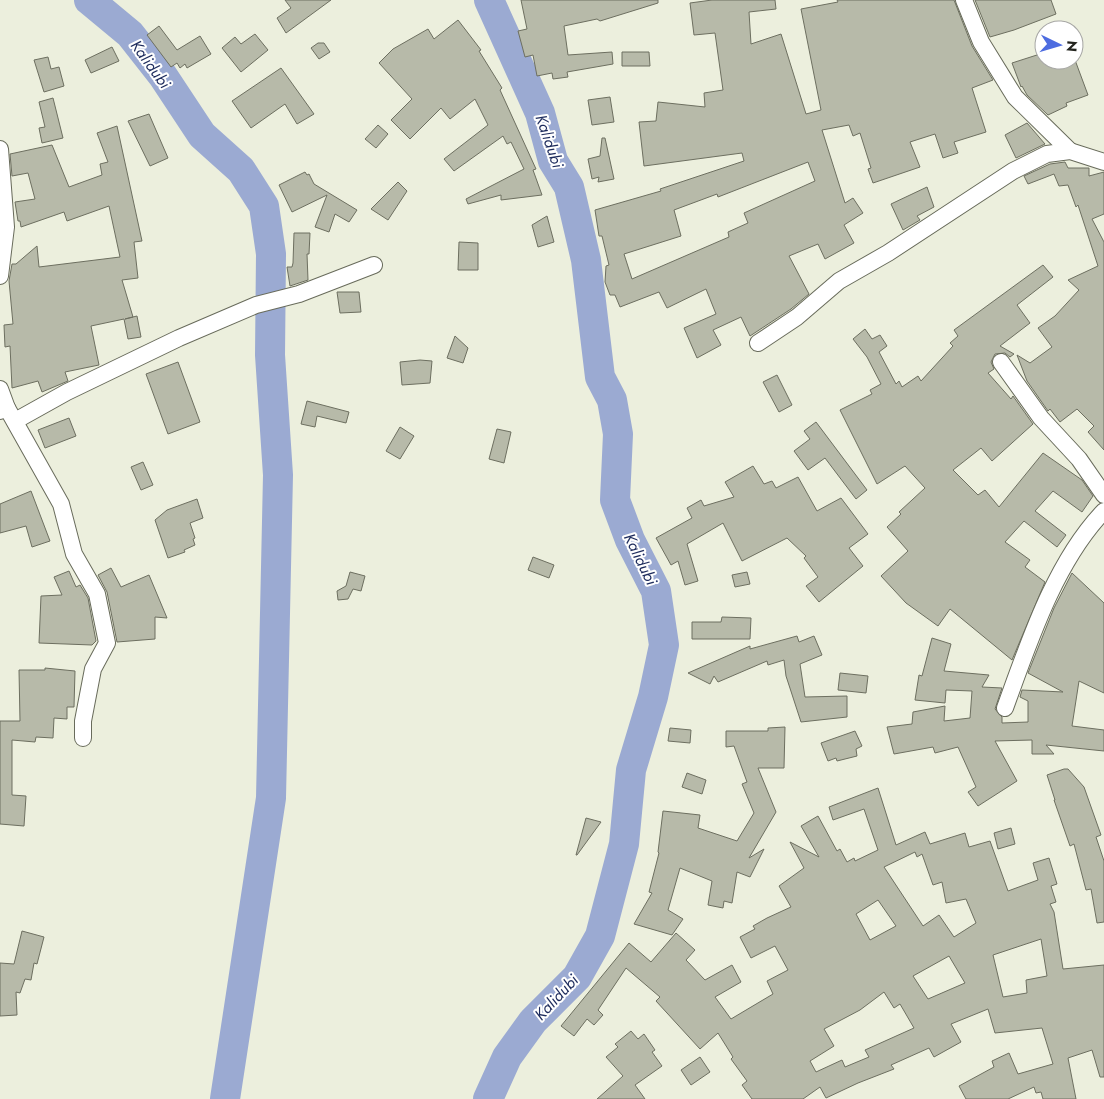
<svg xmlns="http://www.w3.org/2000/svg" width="1104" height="1099" viewBox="0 0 1104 1099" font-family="Jost,sans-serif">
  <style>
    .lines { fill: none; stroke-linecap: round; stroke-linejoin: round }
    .river { stroke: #9baad2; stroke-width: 30 }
    .building { fill: #b7baa9; stroke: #6d6f60; fill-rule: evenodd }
    .minor-casing { stroke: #686b5b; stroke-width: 18 }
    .minor { stroke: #fff; stroke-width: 16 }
    .labels { text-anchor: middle; stroke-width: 4; stroke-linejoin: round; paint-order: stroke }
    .water-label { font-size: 16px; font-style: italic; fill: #1d2b5c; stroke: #fff }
  </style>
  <rect width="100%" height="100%" fill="#ecefdd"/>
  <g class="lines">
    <g class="river">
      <polyline points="89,0 130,34 163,76 202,135 241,170 264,206 271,254 270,355 278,475 271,798 225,1099"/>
      <polyline points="488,1099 507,1057 533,1021 577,977 600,936 624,844 631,770 653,697 664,645 656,591 630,540 615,500 618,434 612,400 600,377 586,260 569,187 553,161 540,113 489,0"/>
    </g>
  </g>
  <g class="building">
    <polygon points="285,0 331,0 286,33 277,18 291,8"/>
    <polygon points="521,0 658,0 658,3 600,21 597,19 564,26 568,55 612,52 613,64 567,72 568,77 553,79 552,73 537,76 533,55 525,57 518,31 527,29"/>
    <path d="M712,0h63l1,9 -27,3 2,32 30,-10 25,80 15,-4 -20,-101 37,-7 -1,-2h117l18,46 21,34 -21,8 14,44 -32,10 4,11 -15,5 -8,-24 -25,8 10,25 -47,16 -5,-14 3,-1 -11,-35 -7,3 -4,-11 -27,5 23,73 8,-5 10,15 -19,12 10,18 -29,16 -7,-15 -29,12 20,38 -18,15 -41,27 -9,-19 -28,13 8,15 -24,13 -13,-30 32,-14 -10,-25 -39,19 -8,-16 -39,15 -5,-12h-5l-5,-13 1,-16 3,-1 -7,-29h-3l-4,-26 66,-19 -1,-2 84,-28 -2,-8 -98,13 -5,-44 17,-1 2,-19 47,5 -1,-14 19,-3 -8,-57 -21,2 -4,-32zM808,162l7,19 -71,32 4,10 -20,9 1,5 -97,42 -8,-25 57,-18 -7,-26 43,-16 1,3z"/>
    <polygon points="975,0 1051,0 1056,14 1014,30 990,37"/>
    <polygon points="458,20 481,50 479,51 502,88 500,90 536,169 533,170 542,195 501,200 501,195 468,204 466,199 524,169 511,142 507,144 503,136 454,171 444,159 488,125 475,99 450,119 441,108 410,139 391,120 412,99 379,63 393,49 428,29 434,39"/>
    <polygon points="159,26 177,50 200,36 211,54 187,68 185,64 180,68 177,63 171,67 147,35"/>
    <polygon points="255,34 268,50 241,72 222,48 235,37 241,44"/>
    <polygon points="318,43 324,43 330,52 319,59 311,48"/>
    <polygon points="112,47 119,61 91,73 85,60"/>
    <polygon points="622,52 649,52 650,66 622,66"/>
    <polygon points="1040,54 1042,60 1075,60 1088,95 1066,103 1067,106 1048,115 1027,95 1022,86 1021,87 1012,63"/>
    <polygon points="48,57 51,69 59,67 64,86 44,92 34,60"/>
    <polygon points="281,68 314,114 297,124 285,104 251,128 232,101"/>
    <polygon points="610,97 614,122 592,125 588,100"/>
    <polygon points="53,98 63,138 42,143 39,128 45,127 39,102"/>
    <polygon points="149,114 168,158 150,166 128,121"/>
    <polygon points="1027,123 1045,144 1016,158 1005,135"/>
    <polygon points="378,125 388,134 376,148 365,139"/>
    <polygon points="117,126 142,241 134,242 138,278 122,280 133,317 125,319 137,316 141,337 128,339 124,319 91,326 99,365 65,372 68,381 42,392 38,381 12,388 10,346 5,347 4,325 13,324 9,281 12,264 16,264 37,246 39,267 120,257 109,206 67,221 64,212 21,227 20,221 18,221 15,202 35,199 28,173 12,176 10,154 52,145 69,187 102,175 100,164 108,162 97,133"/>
    <polygon points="602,138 605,138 614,179 598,182 599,177 592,179 588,159 600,156"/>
    <polygon points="1065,162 1068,168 1089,168 1089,176 1104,172 1104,214 1092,219 1104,242 1104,450 1088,432 1094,426 1077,409 1060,422 1050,409 1048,411 1027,381 1017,355 1030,363 1052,347 1038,328 1055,316 1079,290 1068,280 1098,266 1078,205 1076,207 1068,185 1059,186 1054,174 1028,184 1024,176 1050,164"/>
    <polygon points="305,172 307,175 309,174 314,184 357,210 349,222 335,214 329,232 315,227 327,195 292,212 279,185"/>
    <polygon points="398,182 407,191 388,220 371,209"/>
    <polygon points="927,187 934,207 917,216 920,220 903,230 891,204"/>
    <polygon points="547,216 554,242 538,247 532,225"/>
    <polygon points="294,233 310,233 309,254 307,254 308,280 290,286 287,267 292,267 293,263"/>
    <polygon points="459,242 478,243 478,270 458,270"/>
    <polygon points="1043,265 1053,277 1017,305 1030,323 1000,346 1014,354 1010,357 1005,353 995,354 991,362 994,369 988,373 1011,399 1013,396 1033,424 992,461 981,448 953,470 978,495 985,490 999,507 1043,453 1082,480 1093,496 1082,512 1053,491 1035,511 1066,535 1057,547 1024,521 1005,542 1030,560 1025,567 1045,582 1012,660 950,609 938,626 906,603 881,576 908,551 887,527 901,514 899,512 925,488 905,466 877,484 840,410 872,394 870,390 881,384 867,357 853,339 865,329 872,339 880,335 887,346 879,352 896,384 899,381 902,387 918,376 921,381 953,346 950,343 958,336 954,330"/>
    <polygon points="337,292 359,292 361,312 340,313"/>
    <polygon points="455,336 468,348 463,363 447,358"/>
    <polygon points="420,360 432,361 430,383 402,385 400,362"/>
    <polygon points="178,362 200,422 168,434 146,374"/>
    <polygon points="777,375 792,405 779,412 763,382"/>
    <polygon points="307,401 349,412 346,423 317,416 315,427 301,424"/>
    <polygon points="69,418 76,436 45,448 38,430"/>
    <polygon points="816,422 867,490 856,499 825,458 808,470 794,451 810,439 804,431"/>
    <polygon points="400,427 414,436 400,459 386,451"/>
    <polygon points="497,429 511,432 504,463 489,459"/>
    <polygon points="143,462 153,485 141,490 131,467"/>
    <polygon points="753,466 764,484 772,481 776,488 798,477 817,511 841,498 868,534 849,548 863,566 819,602 806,586 818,577 804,558 806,556 787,538 742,561 723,523 687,544 698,581 685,585 678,561 671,565 656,538 692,518 687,508 701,500 704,506 734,497 725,482"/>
    <polygon points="31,491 50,541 32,547 26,526 0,533 0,504"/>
    <polygon points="197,499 203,518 190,523 195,538 193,539 195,545 184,550 185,552 168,558 155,520 167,510"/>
    <polygon points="533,557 554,565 549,578 528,570"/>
    <polygon points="111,568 121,587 149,575 167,618 155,617 155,639 117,642 107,592 98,575"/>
    <polygon points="69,571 76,587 80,585 88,598 96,641 92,645 39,643 41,596 62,595 54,577"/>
    <polygon points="350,572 365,576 361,591 353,589 348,599 338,600 337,591 346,586"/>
    <polygon points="747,572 750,584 735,587 732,575"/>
    <polygon points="1072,573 1104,603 1104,693 1079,681 1072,726 1104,730 1104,751 1046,745 1054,754 1032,754 1032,740 995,741 1017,781 978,806 968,792 976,787 958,747 935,753 933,747 894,754 887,727 912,724 913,712 945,706 944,721 970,718 972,691 946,690 945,703 915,700 919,675 922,676 932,638 951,644 944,671 989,675 982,687 1002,688 995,709 1002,717 1002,723 1028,722 1028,701 1020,697 1022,690 1063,692 1028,673 1054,608"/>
    <polygon points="722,617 751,618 750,639 692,639 692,622 721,622"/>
    <polygon points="797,636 799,642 814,636 822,655 800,664 805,697 847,696 847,717 801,722 786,676 784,660 768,665 767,661 718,682 714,676 710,684 688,673 750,646 750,649"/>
    <polygon points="45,668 75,671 74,707 67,707 67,719 54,718 53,738 36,737 35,742 12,740 12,795 26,796 24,826 0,824 0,721 20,721 19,670 45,670"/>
    <polygon points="840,673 868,676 866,693 838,690"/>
    <polygon points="785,727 784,768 758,768 776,812 749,858 764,849 750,877 737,872 732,903 724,901 723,908 708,905 712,881 680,868 668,910 683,919 672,935 634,924 652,893 649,892 659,853 658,852 663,811 700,815 698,828 737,841 754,813 742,784 747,782 734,746 726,747 726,731 768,731 768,728"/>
    <polygon points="670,728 691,730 690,743 668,741"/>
    <polygon points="855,731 862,746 856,749 857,756 837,761 836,758 828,761 821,743"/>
    <polygon points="1064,769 1068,769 1084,787 1101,835 1096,837 1104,861 1104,922 1097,923 1091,889 1086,890 1074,844 1070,846 1054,800 1055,800 1047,775"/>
    <polygon points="687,773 706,780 702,794 682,787"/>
    <path d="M878,788l18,57 29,-13 5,12 35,-11 4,14 21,-6 18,50 30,-11 -5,-17 16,-5 8,26 -6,2 5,16 -6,2 4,8 9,57 41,-4v112h-4l-8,-27 -24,8 8,41h-33l-2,-7 -5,1 -2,-6 -26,12h-42l-7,-13 35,-19 -2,-6 17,-8 9,21 35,-10 -11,-36 -47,5 -7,-24 -37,15 10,18 -27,15 -5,-9 -38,17 3,4 -36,14 -32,15 -6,-11 -17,12h-51l-10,-14 5,-4 -16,-22 2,-2 -15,-24 -18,16 -44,-48 4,-4 -34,-29 -28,42 5,5 -9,10 -7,-6 -13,17 -13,-10 68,-83 22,19 25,-29 19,17 -9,10 19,20 27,-15 9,17 -26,15 16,22 42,-25 -6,-13 21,-11 -13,-24 -24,12 -11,-21 15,-8 -2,-3 14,-8 24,-11 -12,-21 25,-18 -14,-26 29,15 -18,-31 17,-10 19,35 3,-2 7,13 7,-4 1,3 23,-11 -14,-41 -31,11 -4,-13zM915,852l2,5 5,-3 11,31 9,-3 4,21 20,-4 10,24 -22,14 -15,-22 -16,11 -39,-59zM878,900l18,26 -26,14 -14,-26zM1041,939l6,37 -21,4 1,13 -24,4 -10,-42zM949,956l16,27 -37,16 -15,-23zM884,992l10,16 6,-4 14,24 -49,22 4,7 -24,10 -3,-7 -26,12 -6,-11 24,-15 -10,-17 36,-19z"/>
    <polygon points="586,818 601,822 577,855 576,855"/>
    <polygon points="1011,828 1015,844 998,849 994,833"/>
    <polygon points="22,931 44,937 37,964 34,963 31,980 25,979 20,993 16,992 17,1015 0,1016 0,963 14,964"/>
    <polygon points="631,1031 638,1039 644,1034 655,1050 652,1052 662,1066 635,1085 645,1099 597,1099 623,1076 606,1057 618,1047 615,1044"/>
    <polygon points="700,1057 710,1072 691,1085 681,1070"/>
  </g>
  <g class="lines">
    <defs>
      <g id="minor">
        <polyline points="964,0 981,42 1015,97 1070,151"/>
        <polyline points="0,149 6,227 0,276"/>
        <polyline points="758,343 797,317 839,281 888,253 1013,171 1047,154 1070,151 1104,162"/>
        <polyline points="1001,362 1041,418 1079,459 1104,495"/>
        <polyline points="0,389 7,408"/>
        <polyline points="0,411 7,408 61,504 74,554 97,594 107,643 93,669 83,721 83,738"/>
        <polyline points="15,421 67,392 179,338 256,305 299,294 374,265"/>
        <path d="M1005,708c24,-66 50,-146 99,-197"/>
      </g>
    </defs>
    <use href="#minor" class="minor-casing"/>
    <use href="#minor" class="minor"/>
  </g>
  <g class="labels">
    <g class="water-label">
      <text transform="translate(151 64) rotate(54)" y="6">Kalidubi</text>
      <text transform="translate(550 141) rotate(71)" y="6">Kalidubi</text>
      <text transform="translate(641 559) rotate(64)" y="6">Kalidubi</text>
      <text transform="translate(556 997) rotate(-47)" y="6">Kalidubi</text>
    </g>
  </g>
  <g transform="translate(1059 45) rotate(95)"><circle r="24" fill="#ffffff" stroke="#a7a7a5"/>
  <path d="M0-4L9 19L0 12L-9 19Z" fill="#4d6ce0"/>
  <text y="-8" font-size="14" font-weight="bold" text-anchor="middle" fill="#23241e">N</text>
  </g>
</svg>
